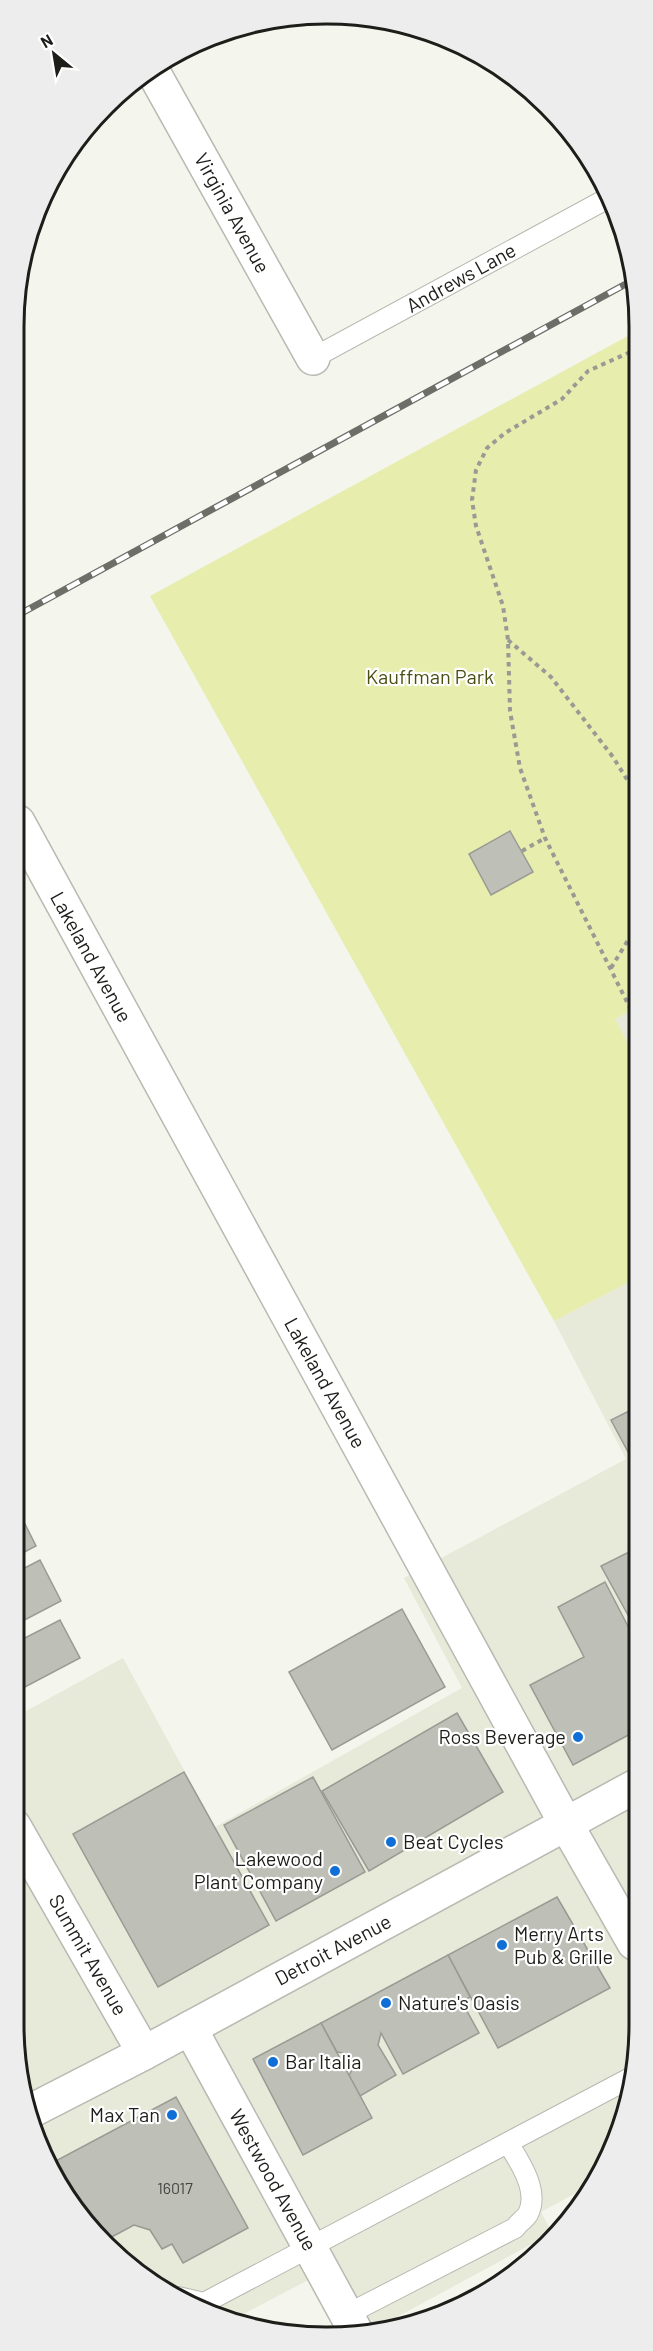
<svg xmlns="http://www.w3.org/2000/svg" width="653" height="2351" viewBox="0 0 653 2351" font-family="Barlow,sans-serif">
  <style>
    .built { fill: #e7e9d9 }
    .park { fill: #e6edad }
    .building { fill: #bebfb7; stroke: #999a93; stroke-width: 1.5 }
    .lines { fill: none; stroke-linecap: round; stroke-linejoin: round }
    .service-casing { stroke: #b8b9b1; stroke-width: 22 }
    .minor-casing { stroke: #b8b9b1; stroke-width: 36 }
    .primary-casing { stroke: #b8b9b1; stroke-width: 36 }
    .path { stroke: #999a94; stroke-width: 4; stroke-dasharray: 4.5 4.5; stroke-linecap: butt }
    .service { stroke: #fff; stroke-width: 20 }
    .minor { stroke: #fff; stroke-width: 33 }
    .primary { stroke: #fff; stroke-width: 33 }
    .rail-casing { stroke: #6e6e69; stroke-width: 7 }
    .rail { stroke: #fff; stroke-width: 4.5; stroke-dasharray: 14; stroke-linecap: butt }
    .poi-dot { fill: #106ed7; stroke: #fff; stroke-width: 2 }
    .labels { text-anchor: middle; stroke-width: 4.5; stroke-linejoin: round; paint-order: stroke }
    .number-label { font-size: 16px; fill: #454641 }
    .street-label { font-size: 20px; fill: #1d1d1a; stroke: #fff }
    .park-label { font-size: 20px; fill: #4b4f13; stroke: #fff }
    .poi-label { font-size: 20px; fill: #1d1d1a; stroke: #fff; text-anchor: start }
    .rim { fill: none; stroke: #1d1d1a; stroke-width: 3 }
  </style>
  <rect width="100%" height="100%" fill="#f4f5ed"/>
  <g class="built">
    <polygon points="636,1008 635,1057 615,1019"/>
    <polygon points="635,1279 634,2085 598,2181 541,2212 552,2233 373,2330 342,2333 312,2278 236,2318 188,2305 91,2231 37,2144 14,2025 15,1717 123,1658 215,1827 462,1688 404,1578 626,1459 554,1321"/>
  </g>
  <polygon class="park" points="637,331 636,1008 615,1019 635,1057 635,1279 554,1321 150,596"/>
  <g class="building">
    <polygon points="510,831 533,872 491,895 469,854"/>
    <polygon points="635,1408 635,1465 611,1420"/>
    <polygon points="15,1504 36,1546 15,1557"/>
    <polygon points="635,1549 634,1626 601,1566"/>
    <polygon points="40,1560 61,1601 15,1625 15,1573"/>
    <polygon points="605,1582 634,1638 634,1732 573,1765 530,1685 584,1657 558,1607"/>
    <polygon points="402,1609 445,1687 332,1750 289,1672"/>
    <polygon points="60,1620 80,1658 23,1688 15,1673 15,1643"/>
    <polygon points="457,1713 503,1792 369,1871 322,1791"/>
    <polygon points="184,1772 269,1925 158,1987 73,1834"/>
    <polygon points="313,1777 365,1872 276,1921 224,1825"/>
    <polygon points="557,1897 610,1988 498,2048 448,1955"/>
    <polygon points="448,1955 470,1997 462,2002 479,2033 403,2074 381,2033 378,2045 396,2075 360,2096 349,2076 352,2069 343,2053 337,2052 321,2023"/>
    <polygon points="321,2023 372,2118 303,2155 253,2059"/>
    <polygon points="176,2097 248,2228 183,2263 172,2244 162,2249 150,2230 134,2225 104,2241 91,2231 50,2164"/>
  </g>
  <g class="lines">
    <defs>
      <g id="service">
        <polyline points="313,358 610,197"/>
        <polyline points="178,2297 204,2303 634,2076"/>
        <path d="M346,2315l169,-87c3,-5 10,-9 13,-14 12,-23 -9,-53 -20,-71"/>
      </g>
      <g id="minor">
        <polyline points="151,68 313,358"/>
        <polyline points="18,822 566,1824 634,1943"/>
        <polyline points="14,1826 144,2053"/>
        <polyline points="190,2028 356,2332"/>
      </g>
      <polyline id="primary" points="31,2111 144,2053 634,1787"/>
    </defs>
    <use href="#service" class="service-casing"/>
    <use href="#minor" class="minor-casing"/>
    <use href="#primary" class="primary-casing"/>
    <g class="path">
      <polyline points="508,640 551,677 613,757 636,794"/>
      <polyline points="522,851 545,838"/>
      <polyline points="611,968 636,927"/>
      <polyline points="635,1018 545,838 520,768 510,711 508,640 503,606 476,526 472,500 476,470 487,448 505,433 562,399 588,371 637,349"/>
    </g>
    <use href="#service" class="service"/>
    <use href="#minor" class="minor"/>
    <use href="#primary" class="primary"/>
    <defs>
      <polyline id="rail" points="18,615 635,279"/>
    </defs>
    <use href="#rail" class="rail-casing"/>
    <use href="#rail" class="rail"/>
  </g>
  <g class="poi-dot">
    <circle cx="578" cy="1737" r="6"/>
    <circle cx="391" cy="1842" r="6"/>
    <circle cx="335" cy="1871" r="6"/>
    <circle cx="502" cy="1945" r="6"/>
    <circle cx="386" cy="2003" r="6"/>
    <circle cx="273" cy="2062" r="6"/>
    <circle cx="172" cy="2115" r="6"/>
  </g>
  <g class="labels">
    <g class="number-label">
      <text x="175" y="2194">16017</text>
    </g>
    <g class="street-label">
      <text transform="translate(232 213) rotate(61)" y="7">Virginia Avenue</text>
      <text transform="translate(461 278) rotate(-29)" y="7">Andrews Lane</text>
      <text transform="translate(91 957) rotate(61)" y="7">Lakeland Avenue</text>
      <text transform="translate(325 1383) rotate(61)" y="7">Lakeland Avenue</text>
      <text transform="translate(333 1950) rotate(-28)" y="7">Detroit Avenue</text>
      <text transform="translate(88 1955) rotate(60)" y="7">Summit Avenue</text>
      <text transform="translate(273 2180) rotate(61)" y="7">Westwood Avenue</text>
    </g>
    <g class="park-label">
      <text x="430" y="684">Kauffman Park</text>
    </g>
    <g class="poi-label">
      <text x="566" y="1744" text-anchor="end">Ross Beverage</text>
      <text x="403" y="1849">Beat Cycles</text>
      <text x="323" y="1866" text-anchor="end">Lakewood<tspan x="323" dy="23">Plant Company</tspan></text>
      <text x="514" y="1941">Merry Arts<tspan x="514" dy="23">Pub &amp; Grille</tspan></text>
      <text x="398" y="2010">Nature's Oasis</text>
      <text x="285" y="2069">Bar Italia</text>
      <text x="160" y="2122" text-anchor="end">Max Tan</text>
    </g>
  </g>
  <path d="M0 0H653V2351H0ZM326 24H327A302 302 0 0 1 629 326V2025A302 302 0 0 1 327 2327H326A302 302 0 0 1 24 2025V326A302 302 0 0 1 326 24Z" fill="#ededed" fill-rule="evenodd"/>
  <path class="rim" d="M326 24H327A302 302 0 0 1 629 326V2025A302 302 0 0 1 327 2327H326A302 302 0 0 1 24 2025V326A302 302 0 0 1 326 24Z"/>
  <g transform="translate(54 54) rotate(330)" stroke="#ffffff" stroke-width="4.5" paint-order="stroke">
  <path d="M0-4.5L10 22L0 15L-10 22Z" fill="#1d1d1a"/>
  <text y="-9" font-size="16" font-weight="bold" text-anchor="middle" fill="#1d1d1a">N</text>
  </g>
</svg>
